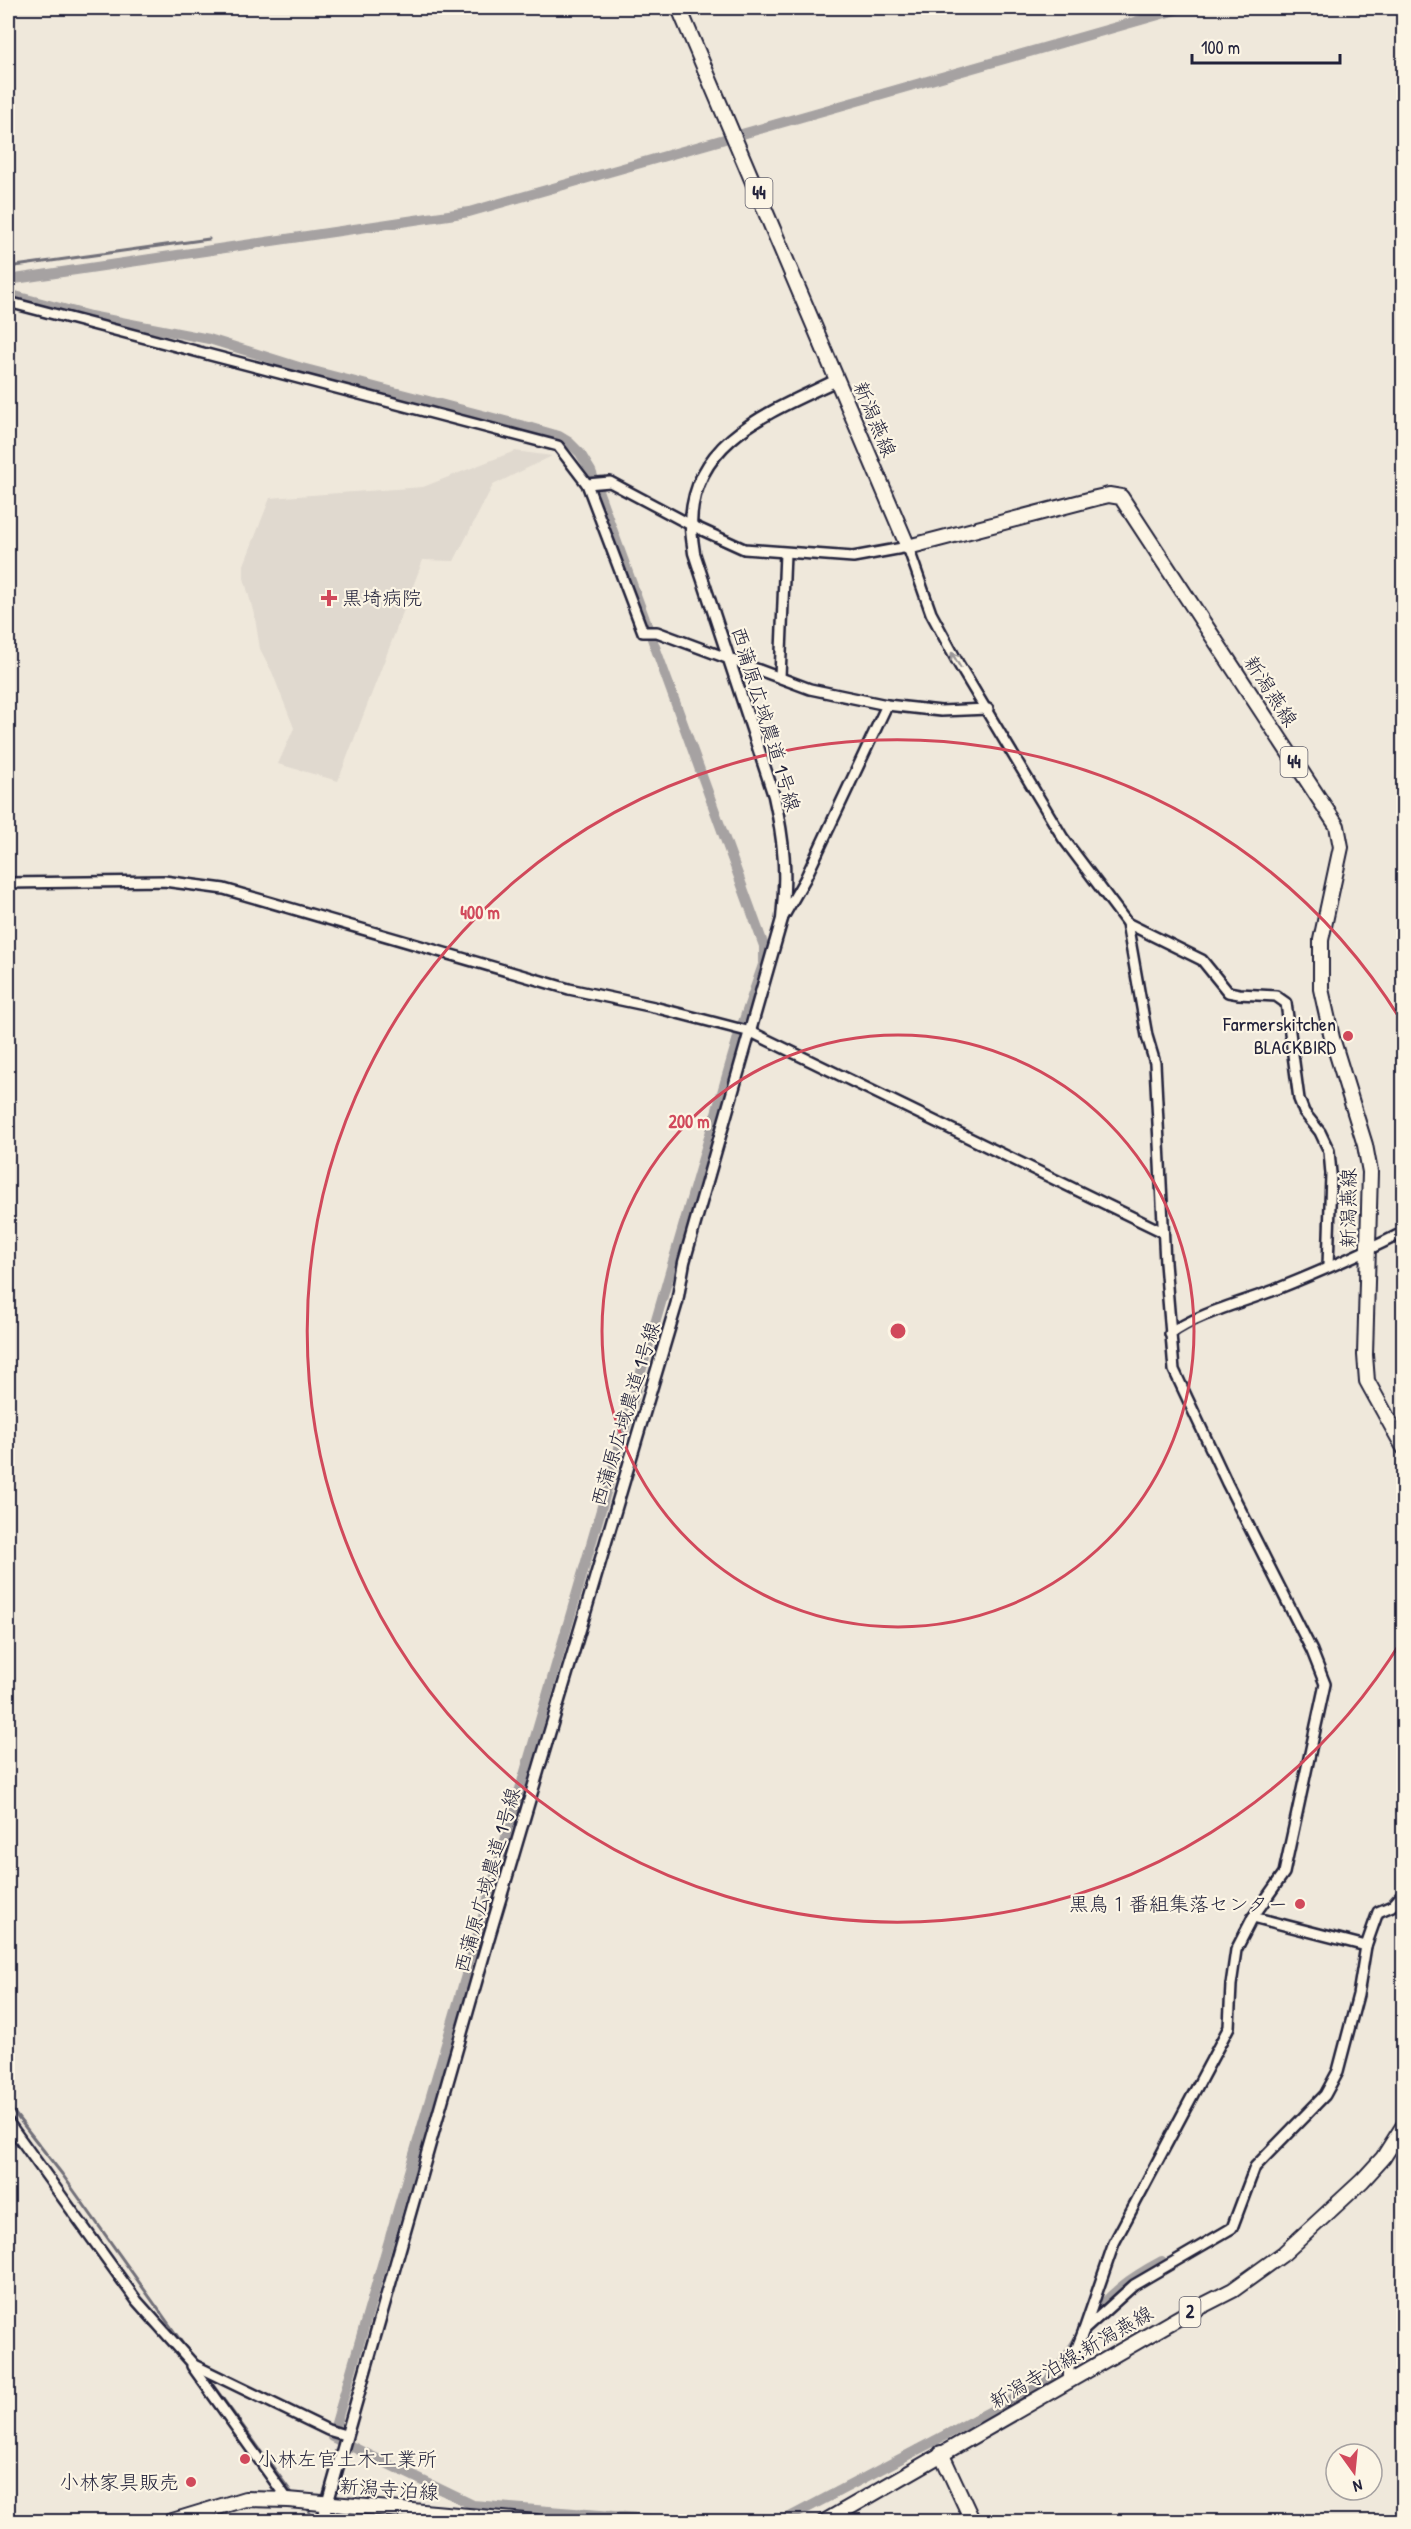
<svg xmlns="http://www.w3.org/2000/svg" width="1411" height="2529" viewBox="0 0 1411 2529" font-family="'Patrick Hand','Klee One',sans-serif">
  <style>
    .built { fill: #e0d9cf }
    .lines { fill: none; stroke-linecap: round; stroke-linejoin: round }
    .stream { stroke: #716f79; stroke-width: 3 }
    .canal { stroke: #a6a2a2; stroke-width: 10 }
    .minor-casing { stroke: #22223b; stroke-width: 14 }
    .tertiary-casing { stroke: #22223b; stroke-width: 15 }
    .primary-casing { stroke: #22223b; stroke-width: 18 }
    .minor { stroke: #fcf5e5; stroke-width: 9 }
    .tertiary { stroke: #fcf5e5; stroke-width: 10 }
    .primary { stroke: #fcf5e5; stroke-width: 14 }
    .oneway { stroke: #9a9698 }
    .ring { fill: none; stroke: #d1495b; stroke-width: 3 }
    .poi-dot { fill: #d1495b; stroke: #fcf5e5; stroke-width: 2 }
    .labels { text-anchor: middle; stroke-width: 4.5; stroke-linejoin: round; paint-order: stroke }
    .shield { fill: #fcf5e5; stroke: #63616e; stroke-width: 1.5 }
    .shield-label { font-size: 18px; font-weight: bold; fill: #22223b }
    .street-label { font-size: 20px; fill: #22223b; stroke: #fcf5e5 }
    .poi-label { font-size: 20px; fill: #22223b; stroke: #fcf5e5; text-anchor: end }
    .centre { fill: #d1495b; stroke: #fcf5e5; stroke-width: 3 }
    .ring-label { font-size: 18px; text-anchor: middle; font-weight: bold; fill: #d1495b; stroke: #fcf5e5; stroke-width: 4.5; stroke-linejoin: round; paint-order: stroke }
  </style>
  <rect width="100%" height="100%" fill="#efe8db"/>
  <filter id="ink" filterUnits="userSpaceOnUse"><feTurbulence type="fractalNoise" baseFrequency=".0167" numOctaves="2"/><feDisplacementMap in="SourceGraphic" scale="12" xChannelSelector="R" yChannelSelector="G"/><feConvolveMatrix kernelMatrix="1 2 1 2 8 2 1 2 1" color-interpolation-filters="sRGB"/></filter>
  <g filter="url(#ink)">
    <polygon class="built" points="515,451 552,456 493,485 454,561 423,560 338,781 278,764 294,728 272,672 260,649 255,618 244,578 244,565 270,498 423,487"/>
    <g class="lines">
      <g class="stream">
        <polyline points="8,267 209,239"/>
        <polyline points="8,2105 62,2174 193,2358"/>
        <polyline points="204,2373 294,2496"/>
        <polyline points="305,2507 317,2522"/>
        <polyline points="1391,2522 1404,2501"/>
      </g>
      <g class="canal">
        <polyline points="8,280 469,212 1183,8"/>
        <polyline points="8,294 90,316 209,339 302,368 528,427 559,436 569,442 580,453 591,471 764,946 764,962 739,1034 332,2437 473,2505 690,2522"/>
        <path d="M1087,2325c20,-31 43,-47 75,-64"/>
        <polyline points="776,2522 788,2518 1046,2382 1056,2372 1079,2338"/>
      </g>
      <defs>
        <g id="minor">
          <polyline points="8,302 558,446 587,484 643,632 657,632 810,689 887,705 941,711 988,709"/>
          <polyline points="587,484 610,482 691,525 744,549 853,557 908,547 931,613 958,663 1063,838 1127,923 1147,1036 1155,1063 1165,1263 1174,1370 1227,1483 1312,1651 1325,1684 1284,1873 1253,1917 1236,1950 1231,1985 1229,2027 1114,2243 1084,2330 1069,2368 1068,2381"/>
          <polyline points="780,677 785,553"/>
          <polyline points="8,883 164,881 224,889 569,989 654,1007 751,1032 1163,1232"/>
          <polyline points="782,919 805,879 887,705"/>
          <polyline points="1127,923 1202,960 1228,992 1239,994 1276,996 1286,1003 1299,1099 1304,1112 1320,1132 1329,1151 1331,1174 1328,1267"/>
          <path d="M1170,1334c24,-19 73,-32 102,-43 45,-18 89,-37 132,-59"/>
          <polyline points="1253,1917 1366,1946"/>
          <polyline points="8,2122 137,2301 194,2365 328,2430 345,2435"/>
          <polyline points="1084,2330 1134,2285 1232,2228 1255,2167 1325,2095 1338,2071 1358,1995 1366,1946 1378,1912 1392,1906 1404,1893"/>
          <polyline points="192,2366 288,2500"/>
        </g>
        <path id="tertiary" d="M322,2522l166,-582 189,-638 7,-40 98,-343c5,-47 2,-78 -8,-123l-80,-243c-1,-9 -3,-18 -3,-27 0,-87 82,-115 146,-146"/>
        <g id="primary">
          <polyline points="679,8 908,547 1096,498 1109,495 1121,497 1337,826 1341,847 1321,940 1321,989 1332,1038 1365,1145 1370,1172 1365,1355 1367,1381 1404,1448"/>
          <polyline points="941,2453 973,2522"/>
          <polyline points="169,2522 245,2499 288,2500 536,2522"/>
          <polyline points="824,2522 1180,2317 1233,2290 1283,2254 1362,2181 1383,2158 1404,2125"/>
        </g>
      </defs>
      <use href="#minor" class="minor-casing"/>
      <use href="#tertiary" class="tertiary-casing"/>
      <use href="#primary" class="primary-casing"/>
      <use href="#minor" class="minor"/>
      <use href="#tertiary" class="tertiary"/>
      <use href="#primary" class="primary"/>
    </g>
    <defs><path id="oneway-shaft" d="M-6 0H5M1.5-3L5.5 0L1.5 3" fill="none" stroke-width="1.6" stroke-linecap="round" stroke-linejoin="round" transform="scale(1.5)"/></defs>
    <use class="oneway" href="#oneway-shaft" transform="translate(956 660) rotate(-120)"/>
  </g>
  <g class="ring">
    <circle cx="898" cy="1331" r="296"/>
    <path d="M1402 1640A591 591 0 1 1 1402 1022"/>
  </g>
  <g class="poi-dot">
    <path d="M326 589h6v6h6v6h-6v6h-6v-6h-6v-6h6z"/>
    <circle cx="1348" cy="1036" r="6"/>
    <circle cx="1300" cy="1904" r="6"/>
    <circle cx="245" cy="2459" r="6"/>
    <circle cx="191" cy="2482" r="6"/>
  </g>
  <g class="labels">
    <g class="shield">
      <rect x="745.5" y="178" width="27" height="30" rx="4.5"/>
      <rect x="1280.5" y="747" width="27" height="30" rx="4.5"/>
      <rect x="1179.5" y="2297" width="21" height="30" rx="4.5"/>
    </g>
    <g class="shield-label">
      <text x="759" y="199">44</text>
      <text x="1294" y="768">44</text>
      <text x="1190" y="2318">2</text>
    </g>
    <g class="street-label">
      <text transform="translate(875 419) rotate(67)" y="7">新潟燕線</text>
      <text transform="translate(1271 691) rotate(57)" y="7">新潟燕線</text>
      <text transform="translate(766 719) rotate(73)" y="7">西蒲原広域農道 1号線</text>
      <text transform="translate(1348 1208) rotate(-90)" y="7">新潟燕線</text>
      <text transform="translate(625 1414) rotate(-73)" y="7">西蒲原広域農道 1号線</text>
      <text transform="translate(487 1880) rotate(-74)" y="7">西蒲原広域農道 1号線</text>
      <text transform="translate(1071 2357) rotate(-30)" y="7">新潟寺泊線;新潟燕線</text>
      <text transform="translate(389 2489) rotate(4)" y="7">新潟寺泊線</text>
    </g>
    <g class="poi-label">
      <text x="342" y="605" text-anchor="start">黒埼病院</text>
      <text x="1336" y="1031">Farmerskitchen<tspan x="1336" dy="23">BLACKBIRD</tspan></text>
      <text x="1288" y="1911">黒鳥１番組集落センター</text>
      <text x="257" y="2466" text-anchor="start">小林左官土木工業所</text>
      <text x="179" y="2489">小林家具販売</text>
    </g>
  </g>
  <circle cx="898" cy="1331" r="9" class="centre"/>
  <g class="ring-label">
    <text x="480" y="919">400 m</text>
    <text x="689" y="1128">200 m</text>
  </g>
  <rect width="1411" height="2529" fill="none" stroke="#fcf5e5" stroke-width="30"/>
  <rect x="15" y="15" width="1381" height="2499" fill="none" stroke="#22223b" stroke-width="2" filter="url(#ink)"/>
  <g transform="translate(1354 2472) rotate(165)"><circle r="28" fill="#fcf5e5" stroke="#a5a1a1" stroke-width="1.5"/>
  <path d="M0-4.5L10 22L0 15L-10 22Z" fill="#d1495b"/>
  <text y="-9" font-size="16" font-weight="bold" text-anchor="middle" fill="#22223b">N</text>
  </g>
  <path d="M1192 54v9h148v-9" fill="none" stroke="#22223b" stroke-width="3"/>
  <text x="1201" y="54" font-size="18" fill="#22223b" stroke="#fcf5e5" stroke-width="4.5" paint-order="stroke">100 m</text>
</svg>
